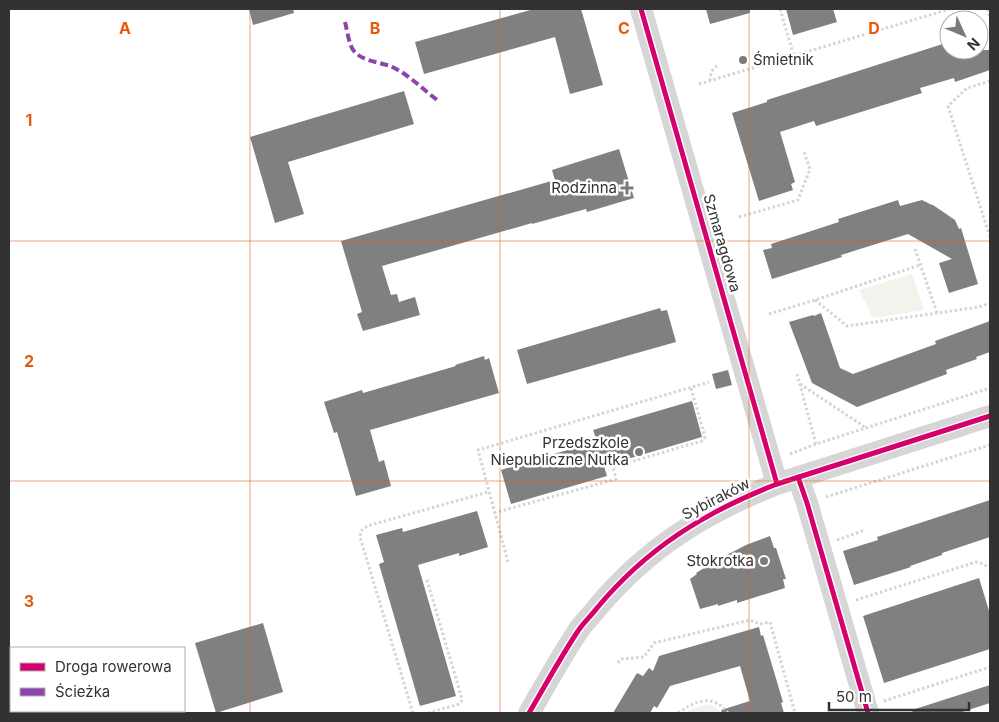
<svg xmlns="http://www.w3.org/2000/svg" width="999" height="722" viewBox="0 0 999 722" font-family="Inter,sans-serif">
  <style>
    .green { fill: #f1f4ed }
    .building { fill: #808080 }
    .lines { fill: none; stroke-linecap: round; stroke-linejoin: round }
    .path { stroke: #d5d5d5; stroke-width: 3; stroke-dasharray: 2.5 2.5; stroke-linecap: butt }
    .minor { stroke: #d6d6d6; stroke-width: 22 }
    .quiet { stroke: #8e44ad; stroke-width: 4; stroke-dasharray: 8 4; stroke-linecap: butt }
    .cycleway-casing { stroke: #fff; stroke-width: 8 }
    .cycleway { stroke: #d6006c; stroke-width: 5 }
    .grid { fill: none; stroke: #e8590c; stroke-width: 1; stroke-opacity: 0.55 }
    .poi-dot { fill: #7a7a7a; stroke: #fff; stroke-width: 2 }
    .labels { text-anchor: middle; stroke-width: 5; stroke-linejoin: round; paint-order: stroke }
    .poi-label { font-size: 15px; fill: #323232; stroke: #fff; text-anchor: end }
    .street-label { font-size: 15px; fill: #323232; stroke: #fff }
    .grid-label { font-size: 16px; text-anchor: middle; font-weight: bold; fill: #e8590c; stroke: #fff; stroke-width: 5; stroke-linejoin: round; paint-order: stroke }
  </style>
  <rect width="100%" height="100%" fill="#fff"/>
  <g class="green">
    <polygon points="912,274 924,310 873,318 859,290"/>
    <polygon points="709,704 717,708 722,713 685,713 691,709"/>
  </g>
  <g class="building">
    <polygon points="249,9 293,9 294,13 253,25"/>
    <polygon points="534,9 581,9 603,85 570,94 555,37 424,74 415,42"/>
    <polygon points="706,9 750,9 750,13 710,24"/>
    <polygon points="786,9 833,9 837,22 793,35"/>
    <polygon points="949,42 949,50 990,50 990,70 955,82 954,78 920,88 922,93 816,126 814,121 780,132 795,182 791,184 793,190 759,201 732,113 767,102 767,100"/>
    <polygon points="404,91 414,124 288,162 304,214 275,223 250,137"/>
    <polygon points="619,149 634,198 587,212 586,209 532,224 532,223 382,266 391,295 397,294 399,302 415,297 420,315 363,331 357,314 362,312 341,241 555,180 552,170"/>
    <polygon points="898,200 900,206 922,200 932,205 933,205 955,220 959,229 961,228 978,284 949,293 939,263 952,259 908,234 841,255 842,257 772,279 763,250 772,248 771,244 839,222 838,219"/>
    <polygon points="660,308 661,311 667,310 676,342 527,384 517,350"/>
    <polygon points="821,313 840,368 853,374 936,344 935,341 990,321 990,352 976,357 977,359 946,370 947,374 857,407 812,383 789,322 813,315 814,316"/>
    <polygon points="484,356 485,360 489,358 499,393 370,430 379,462 384,460 391,486 356,496 337,432 334,433 324,402 362,390 363,393 456,366 455,365"/>
    <polygon points="728,370 732,385 716,389 712,374"/>
    <polygon points="692,401 702,437 604,466 607,476 511,504 501,470 597,441 593,430"/>
    <polygon points="990,500 990,537 942,553 942,555 910,566 911,567 854,585 843,551 878,540 877,537"/>
    <polygon points="477,511 488,547 459,556 459,553 418,565 456,696 420,706 379,564 384,562 376,535 402,528 403,532"/>
    <polygon points="770,536 774,548 776,548 786,579 783,579 785,588 737,603 737,600 718,606 718,604 700,609 690,579 697,574 696,573 719,559 746,545"/>
    <polygon points="979,578 990,614 990,649 884,683 863,616"/>
    <polygon points="263,623 283,692 216,713 195,643"/>
    <polygon points="759,627 761,636 763,635 783,702 781,703 784,713 722,713 721,710 750,701 740,666 670,686 657,708 654,706 650,713 613,713 637,673 643,676 649,668 653,671 659,656"/>
    <polygon points="990,685 990,703 959,713 913,713 912,710"/>
  </g>
  <g class="lines">
    <g class="path">
      <polyline points="780,9 794,56"/>
      <polyline points="987,9 990,18"/>
      <path d="M710,81c0,-7 2,-13 9,-16"/>
      <polyline points="990,81 967,88 948,106 990,237"/>
      <polyline points="699,84 950,9"/>
      <polyline points="739,217 798,200 810,169 804,152"/>
      <polyline points="915,249 937,313"/>
      <polyline points="815,300 847,326 979,307 990,303"/>
      <polyline points="769,314 815,300 920,265"/>
      <polyline points="797,374 816,444"/>
      <polyline points="800,384 865,427"/>
      <polyline points="790,454 816,444 990,388"/>
      <polyline points="826,497 990,445"/>
      <polyline points="494,513 616,479 613,467 702,441 705,437 691,388"/>
      <polyline points="837,540 865,530"/>
      <polyline points="508,562 478,450 709,382"/>
      <polyline points="427,580 462,699 461,702 459,704 428,713"/>
      <polyline points="856,600 976,562 983,564 990,568"/>
      <polyline points="618,663 621,659 644,657 654,643 750,620 760,624 770,622 795,713"/>
      <polyline points="884,701 990,667"/>
      <polyline points="413,713 360,537 361,531 367,526 488,492"/>
      <path d="M678,713c17,-12 35,-20 50,0"/>
    </g>
    <g class="minor">
      <polyline points="641,9 777,484"/>
      <polyline points="798,477 807,503 868,713"/>
      <path d="M529,713c16,-27 31,-55 49,-82 5,-8 13,-15 19,-23 50,-60 108,-96 180,-124l213,-68"/>
    </g>
    <path class="quiet" d="M345,22c2,7 4,24 9,29 8,10 25,11 36,15 19,8 33,24 50,36"/>
    <defs>
      <g id="cycleway">
        <polyline points="641,9 777,484"/>
        <polyline points="798,477 807,503 868,713"/>
        <path d="M529,713c16,-27 31,-55 49,-82 5,-8 13,-15 19,-23 50,-60 108,-96 180,-124l213,-68"/>
      </g>
    </defs>
    <use href="#cycleway" class="cycleway-casing"/>
    <use href="#cycleway" class="cycleway"/>
  </g>
  <path class="grid" d="M250,9v704M500,9v704M749,9v704M9,241h981M9,481h981"/>
  <g class="poi-dot">
    <circle cx="743" cy="60" r="5"/>
    <path d="M624.5 180.5h5v5h5v5h-5v5h-5v-5h-5v-5h5z"/>
    <circle cx="639" cy="452" r="5"/>
    <circle cx="764" cy="561" r="5"/>
  </g>
  <g class="labels">
    <g class="poi-label">
      <text x="753" y="65" text-anchor="start">Śmietnik</text>
      <text x="617" y="193">Rodzinna</text>
      <text x="629" y="448">Przedszkole<tspan x="629" dy="17">Niepubliczne Nutka</tspan></text>
      <text x="754" y="566">Stokrotka</text>
    </g>
    <g class="street-label">
      <text transform="translate(722 243) rotate(74)" y="5">Szmaragdowa</text>
      <text transform="translate(716 499) rotate(-27)" y="5">Sybiraków</text>
    </g>
  </g>
  <g class="grid-label">
    <text x="125" y="34">A</text>
    <text x="375" y="34">B</text>
    <text x="624" y="34">C</text>
    <text x="874" y="34">D</text>
    <text x="29" y="126">1</text>
    <text x="29" y="367">2</text>
    <text x="29" y="607">3</text>
  </g>
  <rect width="999" height="722" fill="none" stroke="#323232" stroke-width="20"/>
  <rect x="10" y="647" width="175" height="65" fill="#ffffff" stroke="#adadad"/>
  <rect x="20" y="663" width="25" height="8" fill="#d6006c" stroke="#adadad"/>
  <text x="55" y="672" font-size="15" fill="#323232">Droga rowerowa</text>
  <rect x="20" y="688" width="25" height="8" fill="#8e44ad" stroke="#adadad"/>
  <text x="55" y="697" font-size="15" fill="#323232">Ścieżka</text>
  <g transform="translate(964 35) rotate(134)"><circle r="24" fill="#ffffff" stroke="#adadad"/>
  <path d="M0-4L9 19L0 12L-9 19Z" fill="#7a7a7a"/>
  <text y="-8" font-size="14" font-weight="bold" text-anchor="middle" fill="#323232">N</text>
  </g>
  <path d="M829 702v8h140v-8" fill="none" stroke="#323232" stroke-width="2.5"/>
  <text x="836" y="702" font-size="15" fill="#323232" stroke="#ffffff" stroke-width="4" paint-order="stroke">50 m</text>
</svg>
